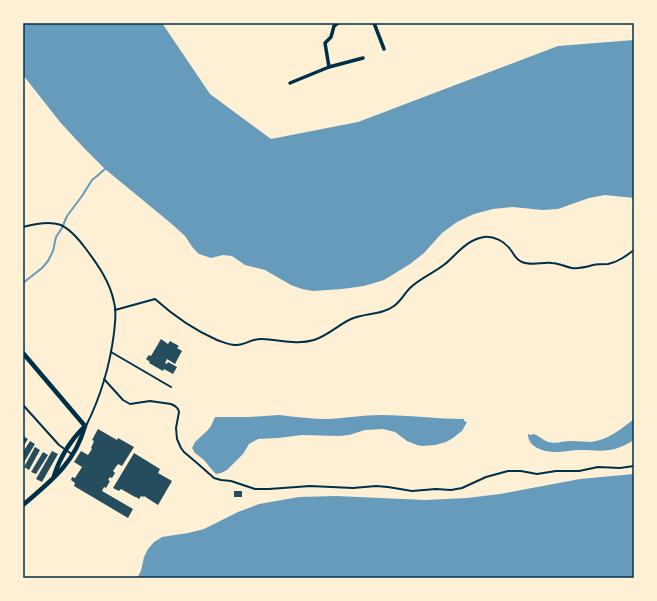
<svg xmlns="http://www.w3.org/2000/svg" width="657" height="601" viewBox="0 0 657 601" font-family="Montserrat,sans-serif">
  <style>
    .water { fill: #669bbc }
    .lines { fill: none; stroke-linecap: round; stroke-linejoin: round }
    .stream { stroke: #669bbc; stroke-width: 2 }
    .building { fill: #264d5e }
    .service { stroke: #003049; stroke-width: 2 }
    .minor { stroke: #003049; stroke-width: 3.5 }
    .tertiary { stroke: #003049; stroke-width: 4.5 }
    .neatline { fill: none; stroke: #003049; stroke-width: 1.5 }
  </style>
  <rect width="100%" height="100%" fill="#fdf0d5"/>
  <g class="water">
    <polygon points="23,23 162,23 210,94 271,139 358,122 558,46 634,40 634,198 605,195 589,198 558,209 542,210 513,207 493,209 474,214 457,222 442,233 424,253 410,264 384,280 364,286 342,289 313,291 302,289 291,285 265,270 245,265 232,256 223,255 211,258 199,254 193,248 185,236 173,225 105,169 84,148 60,122 23,75"/>
    <path d="M279,415c17,2 33,4 50,4 17,-1 34,-4 52,-4 28,0 55,4 83,4v2l3,1 -5,9 -9,7 -7,4 -11,3 -13,1 -5,-1 -10,-4 -12,-9 -12,-3 -18,1 -16,5 -10,1 -37,-1 -24,3 -20,1 -9,5 -6,10 -16,16 -6,3 -5,1 -3,-3 -9,-11 -9,-7 -3,-5 3,-6 13,-12 3,-4 4,-9h34z"/>
    <path d="M634,419v21c-6,4 -13,7 -19,9 -12,3 -23,1 -34,1 -9,0 -17,2 -25,2 -11,0 -28,-4 -28,-18l3,1 3,-1c5,2 9,6 14,8 8,2 16,-1 24,-1 6,0 13,1 19,1 17,-2 30,-13 43,-23z"/>
    <polygon points="634,474 634,578 137,578 141,571 144,557 148,549 154,542 162,537 188,533 204,529 238,512 259,504 299,497 336,496 425,500 467,498 500,494 580,479"/>
  </g>
  <g class="lines">
    <polyline class="stream" points="23,283 42,268 48,261 53,251 56,237 62,228 67,216 82,196 92,180 97,176 105,169"/>
  </g>
  <g class="building">
    <polygon points="161,339 168,344 170,341 179,346 177,348 182,351 175,364 167,359 165,363 167,364 168,362 177,367 173,374 164,369 163,371 149,363 150,362 146,359 149,355 151,356"/>
    <polygon points="98,429 117,440 118,438 134,447 122,466 118,464 113,471 115,473 112,478 110,477 108,480 110,481 106,488 104,487 102,491 133,509 128,518 74,486 75,483 71,480 72,477 75,478 82,467 74,462 81,451 88,455 92,449 91,448 94,441 92,440"/>
    <polygon points="23,436 28,439 23,447"/>
    <polygon points="30,441 35,444 23,464 23,452"/>
    <polygon points="35,447 40,450 29,470 24,467"/>
    <polygon points="52,451 58,454 42,482 36,479"/>
    <polygon points="43,452 48,455 36,474 31,472"/>
    <polygon points="134,453 160,469 158,473 172,481 158,505 144,496 143,497 141,496 139,499 136,497 135,497 121,489 119,491 113,488"/>
    <rect x="234" y="491" width="8" height="6"/>
  </g>
  <g class="lines">
    <g class="service">
      <path d="M23,227c33,-9 43,-5 63,22 12,16 24,33 28,53 3,10 1,20 0,31 -4,32 -13,63 -28,93"/>
      <path d="M115,310l40,-11c19,17 39,31 62,41 6,2 12,5 18,5 10,1 16,-7 28,-6 17,1 35,6 51,1 15,-5 24,-15 37,-21 14,-6 31,-4 43,-13 7,-5 10,-12 16,-18 10,-10 24,-15 35,-24 12,-10 21,-24 39,-27 10,-1 20,4 26,12 4,5 5,10 12,13 9,4 20,0 30,1 7,0 13,4 20,5 7,1 14,-1 21,-3 5,-1 10,-1 15,-1 10,-2 18,-8 26,-14"/>
      <polyline points="111,352 171,387"/>
      <polyline points="104,379 123,400 130,404 150,401 171,404 175,406 178,409 179,412 176,428 177,439 181,448 184,452 197,463 214,478 221,480 231,481 255,489 269,489 310,486 353,488 376,486 388,487 412,491 436,489 451,490 462,488 486,477 508,471 521,471 537,474 556,471 579,471 598,467 620,468 634,466"/>
      <polyline points="23,405 59,445 73,455"/>
    </g>
    <g class="minor">
      <polyline points="338,23 334,26 331,37 325,43 329,67 363,58"/>
      <polyline points="374,23 384,49"/>
      <polyline points="290,83 329,67"/>
    </g>
    <g class="tertiary">
      <polyline points="23,353 85,426"/>
      <path d="M54,476c6,-19 16,-35 30,-49"/>
      <path d="M23,505c28,-24 52,-42 62,-79"/>
    </g>
  </g>
  <rect width="657" height="601" fill="none" stroke="#fdf0d5" stroke-width="48"/>
  <rect x="24" y="24" width="609" height="553" class="neatline"/>
</svg>
